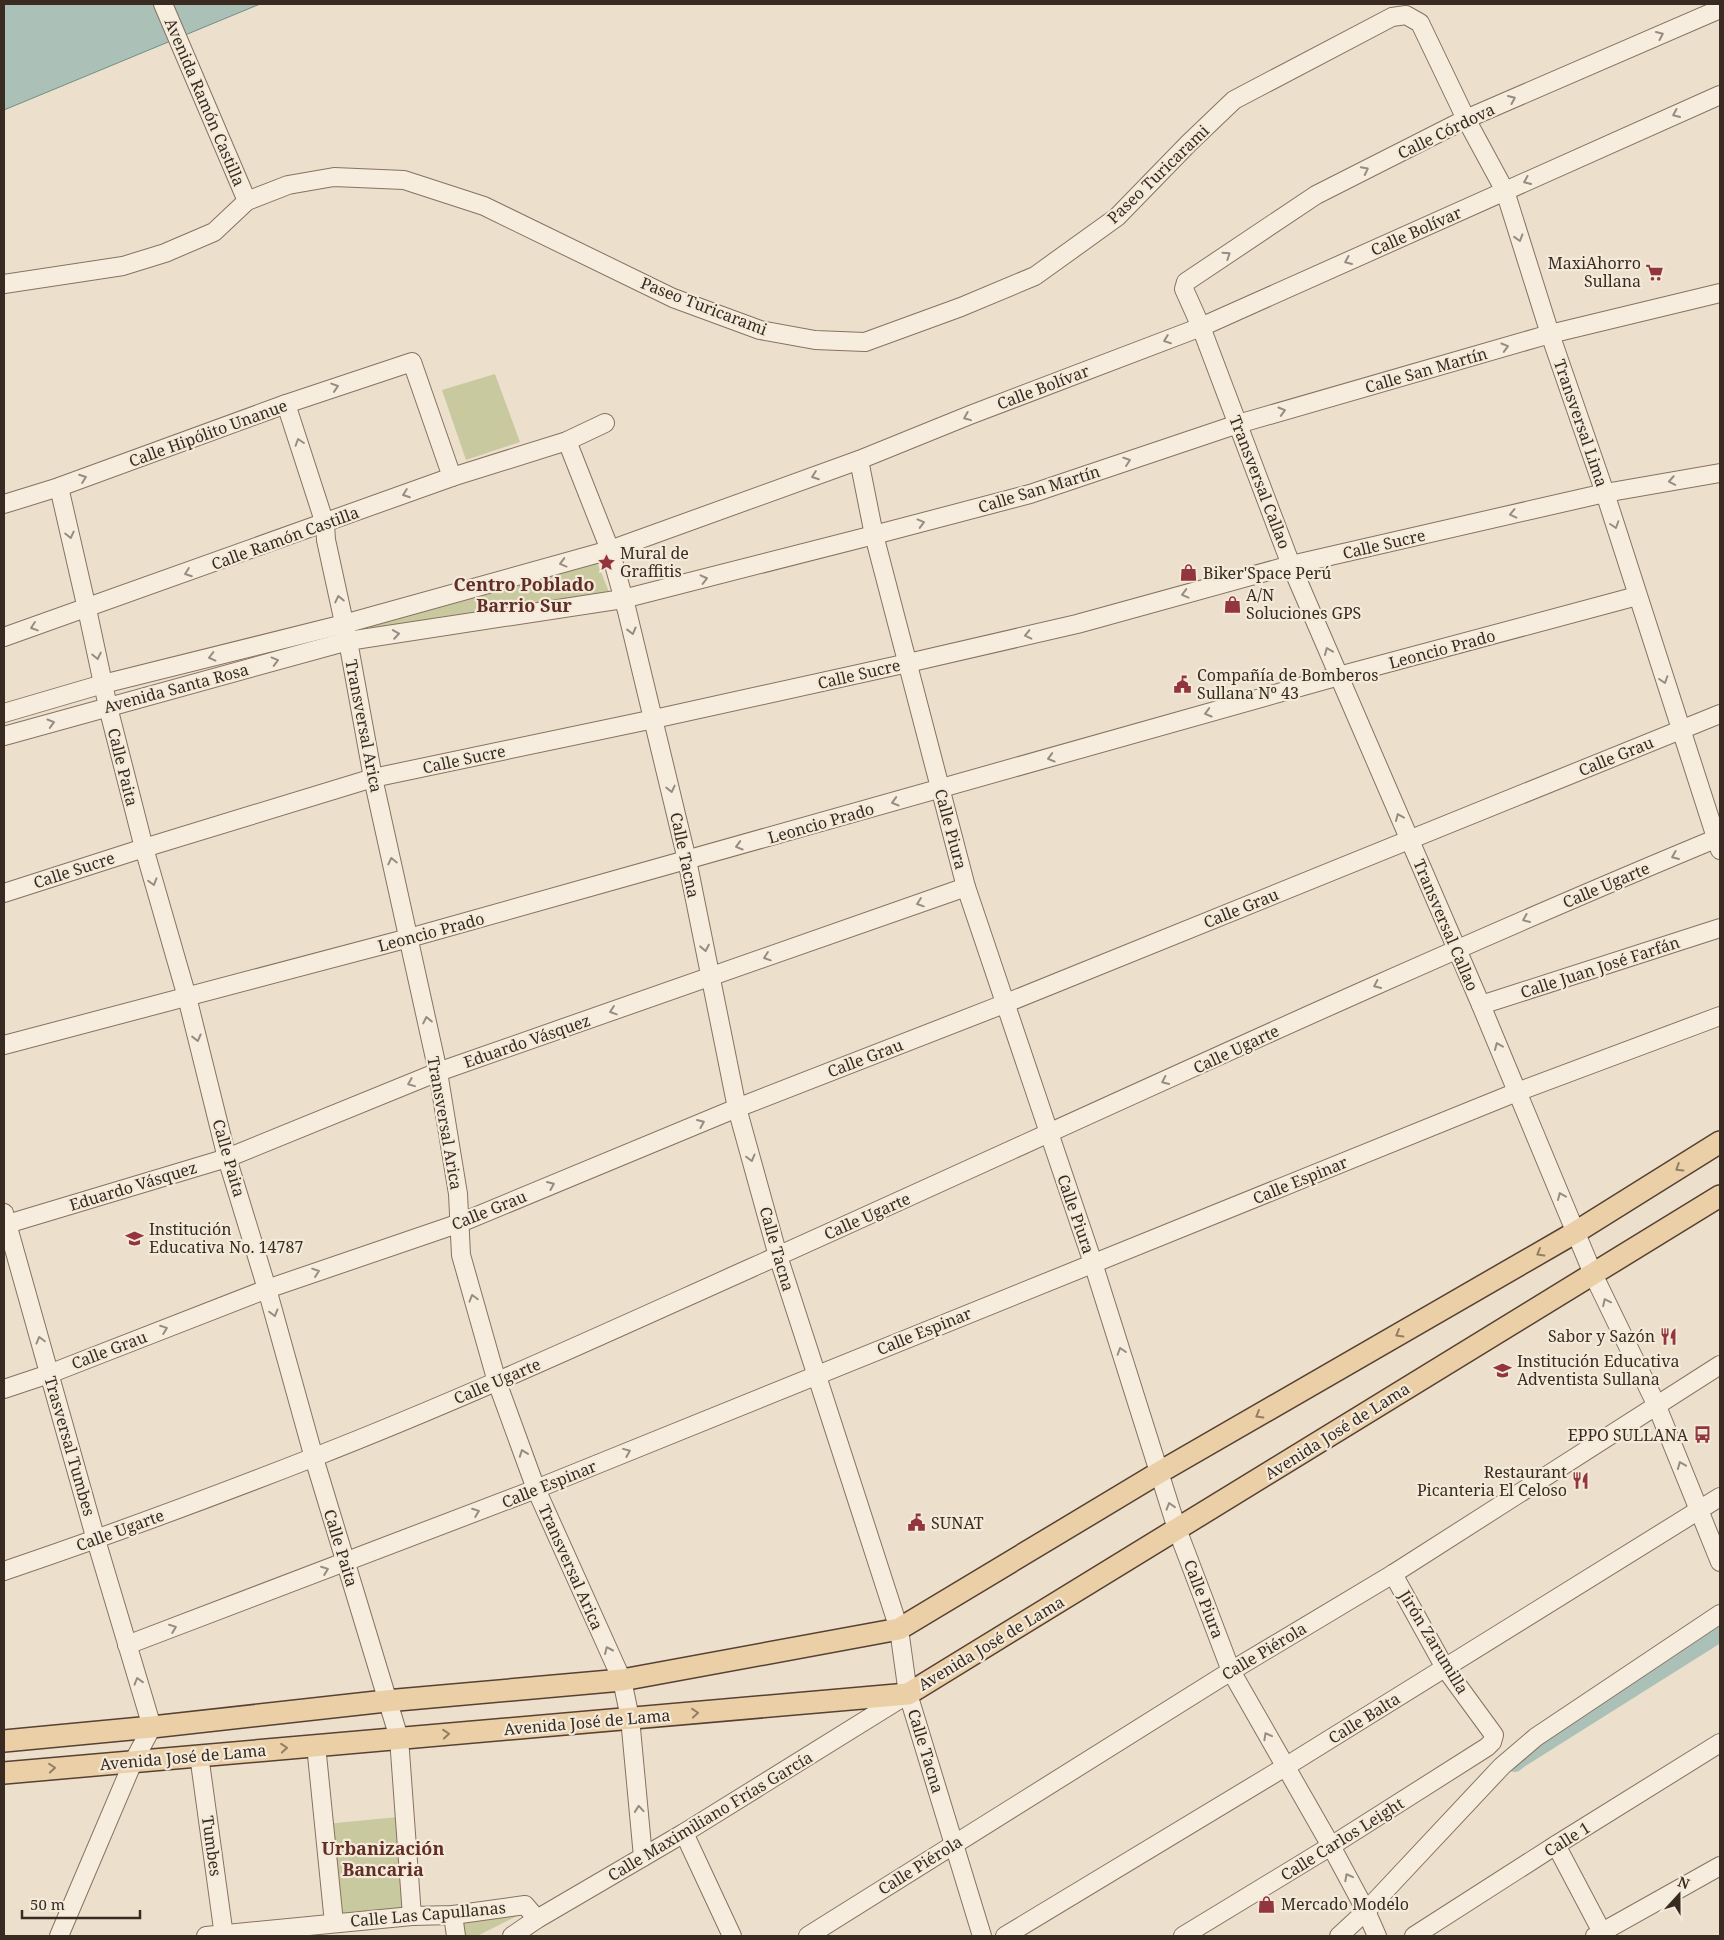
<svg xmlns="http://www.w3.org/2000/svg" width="1724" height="1940" viewBox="0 0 1724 1940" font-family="'Noto Serif',serif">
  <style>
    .green { fill: #c8c99f }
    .water { fill: #abc1b8; stroke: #728f85 }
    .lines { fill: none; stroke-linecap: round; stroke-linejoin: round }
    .canal { stroke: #abc1b8; stroke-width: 16 }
    .minor-casing { stroke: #877260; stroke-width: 20 }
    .major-casing { stroke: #564134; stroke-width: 24 }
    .minor { stroke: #f7edde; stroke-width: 18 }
    .major { stroke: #ebd0a7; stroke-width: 21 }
    .oneway { stroke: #988c80 }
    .oneway2 { stroke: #927e64 }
    .labels { text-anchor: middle; stroke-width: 4.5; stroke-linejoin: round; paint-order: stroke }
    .street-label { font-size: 16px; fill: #392b22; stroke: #f4eada }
    .poi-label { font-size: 16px; fill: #392b22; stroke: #f4eada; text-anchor: start }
    .neighbourhood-label { font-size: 18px; font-weight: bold; fill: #622d25; stroke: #f4eada }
  </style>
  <rect width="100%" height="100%" fill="#ecdfcb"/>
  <g class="green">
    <polygon points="495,374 520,442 466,460 442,390"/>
    <polygon points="596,560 611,597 370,632 368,621"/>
    <polygon points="398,1817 408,1907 336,1914 326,1824"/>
    <polygon points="521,1914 477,1936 466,1936 460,1917"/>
  </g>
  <polygon class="water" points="4,4 260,4 4,110"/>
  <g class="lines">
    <polyline class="canal" points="1515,1764 1520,1760 1720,1634"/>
    <defs>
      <g id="minor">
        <polyline points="163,4 247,201"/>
        <polyline points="1720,9 1466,119 1316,195 1186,282 1184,289 1201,327 1291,565 1481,1005 1593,1274 1656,1404 1720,1562"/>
        <polyline points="4,284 123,266 165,253 214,232 247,201 288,185 334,177 404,180 484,206 673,298 760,330 815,340 865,342 961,307 1035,276 1117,217 1189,143 1234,100 1392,17 1406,15 1420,23 1466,119 1505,191 1550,334 1605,493 1720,850"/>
        <polyline points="286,404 325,524 326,540 348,641 373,778 438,1072 458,1194 461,1255 497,1382 536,1489 622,1680 630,1718 643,1857"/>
        <polyline points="567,441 610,550 627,611 687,860 737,1108 778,1256 899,1629 908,1694 982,1936"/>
        <polyline points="859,460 874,535 966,887 1093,1263 1177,1529 1231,1671 1331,1846 1366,1911 1377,1936"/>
        <polyline points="59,487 87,609 108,707 144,848 187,997 227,1158 267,1289 314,1458 399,1738 412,1916"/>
        <polyline points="4,504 59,487 286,404 412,362 452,477"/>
        <polyline points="4,637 452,477 567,441 605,423"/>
        <polyline points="4,713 103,684 344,624 610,550 859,460 970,415 1201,327 1720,95"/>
        <polyline points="4,736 348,641 623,599 874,535 1030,494 1238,424 1550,334 1720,293"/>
        <polyline points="4,893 144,848 373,778 654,719 908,663 1077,624 1291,565 1605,493 1720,473"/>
        <polyline points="1481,1005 1720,928"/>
        <polyline points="4,1045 409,938 1339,676 1637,596"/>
        <polyline points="4,1213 96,1540 152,1727 133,1762 59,1936"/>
        <polyline points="4,1225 227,1158 438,1072 966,887"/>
        <polyline points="4,1389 49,1374 267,1289 460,1223 737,1108 1004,1004 1720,714"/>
        <path d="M4,1571c103,-35 206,-73 308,-113 149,-58 294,-125 439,-190 323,-145 643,-296 969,-431"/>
        <polyline points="127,1645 536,1489 1517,1092 1720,1016"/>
        <polyline points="316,1745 334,1923"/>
        <polyline points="199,1755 224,1936"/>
        <polyline points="684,1833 732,1936"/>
        <polyline points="1556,1845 1604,1936"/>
        <polyline points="453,1915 456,1936"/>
        <polyline points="206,1936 412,1916 453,1915 525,1905 537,1919"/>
        <polyline points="512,1936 537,1919 684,1833 908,1694"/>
        <polyline points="808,1936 1231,1671 1393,1574 1720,1365"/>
        <polyline points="1005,1936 1285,1767 1720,1497"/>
        <polyline points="1183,1936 1331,1846 1487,1747 1492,1742 1494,1735 1445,1668 1393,1574"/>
        <polyline points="1339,1936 1366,1911 1502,1766 1536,1737 1720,1614"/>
        <polyline points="1414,1936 1556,1845 1720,1743"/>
        <polyline points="1595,1936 1720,1866"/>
      </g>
      <g id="major">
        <polyline points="4,1741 152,1727 386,1701 622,1680 899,1629 1160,1472 1576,1232 1720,1142"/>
        <polyline points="4,1773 908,1694 1720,1196"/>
      </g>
    </defs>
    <use href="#minor" class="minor-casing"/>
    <use href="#major" class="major-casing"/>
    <use href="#minor" class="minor"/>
    <use href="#major" class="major"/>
  </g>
  <defs><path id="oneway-chevron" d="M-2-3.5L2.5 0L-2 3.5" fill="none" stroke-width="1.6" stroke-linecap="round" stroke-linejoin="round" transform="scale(1.25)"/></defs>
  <g class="oneway">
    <use href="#oneway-chevron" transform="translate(1660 35) rotate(-24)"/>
    <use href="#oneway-chevron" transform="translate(1512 99) rotate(-24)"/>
    <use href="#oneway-chevron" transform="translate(1676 114) rotate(156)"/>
    <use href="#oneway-chevron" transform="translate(1365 170) rotate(-27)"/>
    <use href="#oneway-chevron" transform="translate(1527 181) rotate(156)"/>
    <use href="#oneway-chevron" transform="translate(1519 238) rotate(73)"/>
    <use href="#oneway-chevron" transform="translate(1227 255) rotate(-34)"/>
    <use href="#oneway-chevron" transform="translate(1348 261) rotate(156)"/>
    <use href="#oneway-chevron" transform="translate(1167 340) rotate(159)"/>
    <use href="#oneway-chevron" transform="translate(1505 347) rotate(-16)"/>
    <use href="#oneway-chevron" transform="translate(335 387) rotate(-18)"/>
    <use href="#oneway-chevron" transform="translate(1282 411) rotate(-16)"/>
    <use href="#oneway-chevron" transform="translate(967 417) rotate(158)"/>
    <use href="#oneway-chevron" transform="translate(299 442) rotate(-108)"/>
    <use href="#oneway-chevron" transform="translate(1127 461) rotate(-19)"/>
    <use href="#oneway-chevron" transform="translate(815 476) rotate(160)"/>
    <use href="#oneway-chevron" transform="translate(83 478) rotate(-20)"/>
    <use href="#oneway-chevron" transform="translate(1672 481) rotate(170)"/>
    <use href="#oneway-chevron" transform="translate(406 494) rotate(160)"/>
    <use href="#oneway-chevron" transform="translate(1513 514) rotate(167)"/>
    <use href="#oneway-chevron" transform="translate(921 523) rotate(-15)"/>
    <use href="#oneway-chevron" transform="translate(1615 525) rotate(72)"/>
    <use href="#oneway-chevron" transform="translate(70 535) rotate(77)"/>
    <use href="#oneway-chevron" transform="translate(563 563) rotate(165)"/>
    <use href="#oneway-chevron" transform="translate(188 573) rotate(160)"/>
    <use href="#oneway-chevron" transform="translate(704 579) rotate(-14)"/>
    <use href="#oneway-chevron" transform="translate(1185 594) rotate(165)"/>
    <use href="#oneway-chevron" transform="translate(339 599) rotate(-102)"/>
    <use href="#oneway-chevron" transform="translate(34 627) rotate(161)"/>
    <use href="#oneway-chevron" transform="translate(632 631) rotate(76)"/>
    <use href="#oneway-chevron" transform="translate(396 634) rotate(-9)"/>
    <use href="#oneway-chevron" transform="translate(1028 635) rotate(167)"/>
    <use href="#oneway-chevron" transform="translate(1328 651) rotate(-113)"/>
    <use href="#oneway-chevron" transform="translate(97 656) rotate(78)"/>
    <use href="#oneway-chevron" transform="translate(212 657) rotate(166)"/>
    <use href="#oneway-chevron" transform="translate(275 661) rotate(-15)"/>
    <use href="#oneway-chevron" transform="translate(1664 680) rotate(72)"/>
    <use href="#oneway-chevron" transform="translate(1208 713) rotate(164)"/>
    <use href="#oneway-chevron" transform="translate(51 723) rotate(-16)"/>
    <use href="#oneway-chevron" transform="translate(1051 758) rotate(164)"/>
    <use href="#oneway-chevron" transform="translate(671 789) rotate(77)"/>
    <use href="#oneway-chevron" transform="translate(895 802) rotate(164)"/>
    <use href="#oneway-chevron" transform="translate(1399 817) rotate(-113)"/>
    <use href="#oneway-chevron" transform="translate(739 846) rotate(164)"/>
    <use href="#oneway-chevron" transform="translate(1675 856) rotate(157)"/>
    <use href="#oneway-chevron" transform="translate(392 861) rotate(-103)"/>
    <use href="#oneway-chevron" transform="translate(153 882) rotate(74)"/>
    <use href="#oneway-chevron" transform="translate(920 903) rotate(161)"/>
    <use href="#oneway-chevron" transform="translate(1526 919) rotate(157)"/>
    <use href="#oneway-chevron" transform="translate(705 948) rotate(79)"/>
    <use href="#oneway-chevron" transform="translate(767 957) rotate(161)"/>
    <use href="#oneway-chevron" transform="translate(1377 985) rotate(155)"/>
    <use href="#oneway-chevron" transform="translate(613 1011) rotate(161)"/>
    <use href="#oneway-chevron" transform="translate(427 1020) rotate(-102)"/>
    <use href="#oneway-chevron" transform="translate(197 1038) rotate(76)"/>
    <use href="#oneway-chevron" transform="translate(1498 1046) rotate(-113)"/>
    <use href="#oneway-chevron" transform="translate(1165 1081) rotate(155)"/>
    <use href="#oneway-chevron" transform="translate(411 1083) rotate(158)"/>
    <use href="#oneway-chevron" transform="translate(701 1123) rotate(-23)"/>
    <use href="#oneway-chevron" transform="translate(751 1158) rotate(75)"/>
    <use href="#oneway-chevron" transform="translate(551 1185) rotate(-23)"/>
    <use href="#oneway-chevron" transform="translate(1561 1196) rotate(-113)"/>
    <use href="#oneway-chevron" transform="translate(316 1272) rotate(-19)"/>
    <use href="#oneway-chevron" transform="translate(473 1298) rotate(-106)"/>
    <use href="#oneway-chevron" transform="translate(1606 1302) rotate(-116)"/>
    <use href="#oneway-chevron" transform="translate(274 1313) rotate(75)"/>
    <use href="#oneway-chevron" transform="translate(164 1329) rotate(-21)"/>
    <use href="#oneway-chevron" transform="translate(40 1340) rotate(-105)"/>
    <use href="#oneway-chevron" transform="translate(1121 1351) rotate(-108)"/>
    <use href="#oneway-chevron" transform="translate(627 1452) rotate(-22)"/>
    <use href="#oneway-chevron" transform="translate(523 1453) rotate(-110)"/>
    <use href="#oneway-chevron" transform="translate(1681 1465) rotate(-112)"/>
    <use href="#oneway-chevron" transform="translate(1170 1506) rotate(-107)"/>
    <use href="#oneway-chevron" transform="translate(476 1512) rotate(-21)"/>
    <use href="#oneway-chevron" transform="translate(325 1570) rotate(-21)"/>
    <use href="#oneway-chevron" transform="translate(173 1628) rotate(-21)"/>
    <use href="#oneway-chevron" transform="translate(608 1650) rotate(-114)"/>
    <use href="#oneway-chevron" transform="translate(138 1681) rotate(-107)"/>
    <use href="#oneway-chevron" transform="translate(1267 1736) rotate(-119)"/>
    <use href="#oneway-chevron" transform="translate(639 1809) rotate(-95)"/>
    <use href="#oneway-chevron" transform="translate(1348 1877) rotate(-118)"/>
  </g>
  <g class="oneway2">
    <use href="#oneway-chevron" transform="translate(1679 1168) rotate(148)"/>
    <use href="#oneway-chevron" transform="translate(1540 1253) rotate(150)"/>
    <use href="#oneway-chevron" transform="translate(1399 1334) rotate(150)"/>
    <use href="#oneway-chevron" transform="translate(1259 1415) rotate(150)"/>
    <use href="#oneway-chevron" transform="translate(695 1713) rotate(-5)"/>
    <use href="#oneway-chevron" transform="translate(446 1734) rotate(-5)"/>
    <use href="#oneway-chevron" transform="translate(284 1748) rotate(-5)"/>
    <use href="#oneway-chevron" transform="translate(52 1768) rotate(-5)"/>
  </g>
  <defs>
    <symbol id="supermarket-bare" viewBox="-9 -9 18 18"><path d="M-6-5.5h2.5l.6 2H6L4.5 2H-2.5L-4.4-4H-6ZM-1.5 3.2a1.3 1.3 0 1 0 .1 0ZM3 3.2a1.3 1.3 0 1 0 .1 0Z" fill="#92353d" stroke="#f4eada" stroke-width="2.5" paint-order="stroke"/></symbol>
    <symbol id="sight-bare" viewBox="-9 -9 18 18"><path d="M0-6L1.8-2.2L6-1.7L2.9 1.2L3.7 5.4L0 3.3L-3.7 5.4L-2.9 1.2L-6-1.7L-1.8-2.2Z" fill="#92353d" stroke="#f4eada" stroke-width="2.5" paint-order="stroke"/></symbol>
    <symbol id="shop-bare" viewBox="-9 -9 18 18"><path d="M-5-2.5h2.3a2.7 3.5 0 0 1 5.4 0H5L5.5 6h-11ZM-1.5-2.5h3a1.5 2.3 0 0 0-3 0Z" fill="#92353d" stroke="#f4eada" stroke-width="2.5" paint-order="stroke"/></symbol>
    <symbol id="civic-bare" viewBox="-9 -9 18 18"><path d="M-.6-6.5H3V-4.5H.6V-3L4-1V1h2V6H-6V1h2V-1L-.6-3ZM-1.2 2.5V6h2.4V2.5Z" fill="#92353d" stroke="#f4eada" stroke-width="2.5" paint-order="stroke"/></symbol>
    <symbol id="school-bare" viewBox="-9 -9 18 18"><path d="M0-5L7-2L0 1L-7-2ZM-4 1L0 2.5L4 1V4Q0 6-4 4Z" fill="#92353d" stroke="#f4eada" stroke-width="2.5" paint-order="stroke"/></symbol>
    <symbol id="restaurant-bare" viewBox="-9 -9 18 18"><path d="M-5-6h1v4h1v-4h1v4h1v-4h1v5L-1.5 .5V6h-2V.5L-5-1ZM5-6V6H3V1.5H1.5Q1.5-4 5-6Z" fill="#92353d" stroke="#f4eada" stroke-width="2.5" paint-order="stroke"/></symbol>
    <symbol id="bus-bare" viewBox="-9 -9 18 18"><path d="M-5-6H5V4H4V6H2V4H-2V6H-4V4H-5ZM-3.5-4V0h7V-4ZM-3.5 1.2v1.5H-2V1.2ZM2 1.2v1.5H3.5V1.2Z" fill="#92353d" stroke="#f4eada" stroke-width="2.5" paint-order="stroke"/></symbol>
  </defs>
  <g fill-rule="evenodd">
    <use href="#supermarket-bare" x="1642" y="260" width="25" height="25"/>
    <use href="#sight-bare" x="594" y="550" width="25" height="25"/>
    <use href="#shop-bare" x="1176" y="560" width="25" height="25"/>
    <use href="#shop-bare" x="1220" y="592" width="25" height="25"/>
    <use href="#civic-bare" x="1170" y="672" width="25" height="25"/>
    <use href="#school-bare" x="122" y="1226" width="25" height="25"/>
    <use href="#restaurant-bare" x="1656" y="1324" width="25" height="25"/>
    <use href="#school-bare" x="1490" y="1358" width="25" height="25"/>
    <use href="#bus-bare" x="1690" y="1422" width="25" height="25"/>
    <use href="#restaurant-bare" x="1568" y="1468" width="25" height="25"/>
    <use href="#civic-bare" x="904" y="1510" width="25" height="25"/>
    <use href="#shop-bare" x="1254" y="1892" width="25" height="25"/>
  </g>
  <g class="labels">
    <g class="street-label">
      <text transform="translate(205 102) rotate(67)" y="6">Avenida Ramón Castilla</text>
      <text transform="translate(1446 131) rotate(-26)" y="6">Calle Córdova</text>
      <text transform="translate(1158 174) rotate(-44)" y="6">Paseo Turicarami</text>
      <text transform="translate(1416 231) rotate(-24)" y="6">Calle Bolívar</text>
      <text transform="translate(704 306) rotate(21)" y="6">Paseo Turicarami</text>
      <text transform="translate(1426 370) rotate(-16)" y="6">Calle San Martín</text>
      <text transform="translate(1043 387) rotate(-21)" y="6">Calle Bolívar</text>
      <text transform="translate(1581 423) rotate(71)" y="6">Transversal Lima</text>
      <text transform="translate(208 433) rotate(-20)" y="6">Calle Hipólito Unanue</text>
      <text transform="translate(1260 482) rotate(69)" y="6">Transversal Callao</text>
      <text transform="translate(1039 489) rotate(-17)" y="6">Calle San Martín</text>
      <text transform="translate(285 538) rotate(-20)" y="6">Calle Ramón Castilla</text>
      <text transform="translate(1384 544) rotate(-13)" y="6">Calle Sucre</text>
      <text transform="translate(1442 649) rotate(-15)" y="6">Leoncio Prado</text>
      <text transform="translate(859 674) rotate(-13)" y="6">Calle Sucre</text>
      <text transform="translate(176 688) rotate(-15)" y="6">Avenida Santa Rosa</text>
      <text transform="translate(364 726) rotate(79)" y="6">Transversal Arica</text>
      <text transform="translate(1616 756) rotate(-22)" y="6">Calle Grau</text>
      <text transform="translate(464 759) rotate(-12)" y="6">Calle Sucre</text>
      <text transform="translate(123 767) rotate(76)" y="6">Calle Paita</text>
      <text transform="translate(821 823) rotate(-16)" y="6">Leoncio Prado</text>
      <text transform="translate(951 829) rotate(75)" y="6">Calle Piura</text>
      <text transform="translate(685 855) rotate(78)" y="6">Calle Tacna</text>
      <text transform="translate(74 870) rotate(-18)" y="6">Calle Sucre</text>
      <text transform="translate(1606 885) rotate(-23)" y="6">Calle Ugarte</text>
      <text transform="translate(1241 908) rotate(-22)" y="6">Calle Grau</text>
      <text transform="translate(1446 925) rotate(67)" y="6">Transversal Callao</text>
      <text transform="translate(431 932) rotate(-15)" y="6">Leoncio Prado</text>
      <text transform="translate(1600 967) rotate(-18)" y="6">Calle Juan José Farfán</text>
      <text transform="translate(527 1041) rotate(-19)" y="6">Eduardo Vásquez</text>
      <text transform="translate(1236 1049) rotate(-25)" y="6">Calle Ugarte</text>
      <text transform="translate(865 1058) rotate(-21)" y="6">Calle Grau</text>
      <text transform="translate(445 1123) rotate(80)" y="6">Transversal Arica</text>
      <text transform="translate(229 1158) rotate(74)" y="6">Calle Paita</text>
      <text transform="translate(1300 1180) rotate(-22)" y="6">Calle Espinar</text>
      <text transform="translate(133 1186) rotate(-17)" y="6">Eduardo Vásquez</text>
      <text transform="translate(489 1210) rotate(-22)" y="6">Calle Grau</text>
      <text transform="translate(1076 1214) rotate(71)" y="6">Calle Piura</text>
      <text transform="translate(867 1216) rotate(-24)" y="6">Calle Ugarte</text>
      <text transform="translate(777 1249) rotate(74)" y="6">Calle Tacna</text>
      <text transform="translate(924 1331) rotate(-22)" y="6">Calle Espinar</text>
      <text transform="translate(109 1350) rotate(-21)" y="6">Calle Grau</text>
      <text transform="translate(497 1381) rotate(-23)" y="6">Calle Ugarte</text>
      <text transform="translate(1337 1431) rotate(-32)" y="6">Avenida José de Lama</text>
      <text transform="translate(70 1446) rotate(74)" y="6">Trasversal Tumbes</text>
      <text transform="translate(549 1484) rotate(-22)" y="6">Calle Espinar</text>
      <text transform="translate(120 1530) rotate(-20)" y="6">Calle Ugarte</text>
      <text transform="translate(341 1548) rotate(73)" y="6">Calle Paita</text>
      <text transform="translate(571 1567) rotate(66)" y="6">Transversal Arica</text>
      <text transform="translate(1204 1599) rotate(69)" y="6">Calle Piura</text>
      <text transform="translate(1434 1642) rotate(59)" y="6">Jirón Zarumilla</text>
      <text transform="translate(991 1643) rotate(-31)" y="6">Avenida José de Lama</text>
      <text transform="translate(1264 1651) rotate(-31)" y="6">Calle Piérola</text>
      <text transform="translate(1364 1718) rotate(-32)" y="6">Calle Balta</text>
      <text transform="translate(587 1722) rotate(-5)" y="6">Avenida José de Lama</text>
      <text transform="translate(926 1751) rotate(73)" y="6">Calle Tacna</text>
      <text transform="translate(183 1757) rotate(-5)" y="6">Avenida José de Lama</text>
      <text transform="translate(710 1816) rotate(-31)" y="6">Calle Maximiliano Frías García</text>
      <text transform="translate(1342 1839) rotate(-32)" y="6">Calle Carlos Leight</text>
      <text transform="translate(1567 1839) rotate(-32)" y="6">Calle 1</text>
      <text transform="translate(212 1846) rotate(82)" y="6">Tumbes</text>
      <text transform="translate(920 1865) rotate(-32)" y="6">Calle Piérola</text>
      <text transform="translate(428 1914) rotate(-5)" y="6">Calle Las Capullanas</text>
    </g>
    <g class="poi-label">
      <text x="1641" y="269" text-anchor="end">MaxiAhorro<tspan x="1641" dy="18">Sullana</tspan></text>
      <text x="620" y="559">Mural de<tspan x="620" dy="18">Graffitis</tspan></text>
      <text x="1203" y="579">Biker'Space Perú</text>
      <text x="1246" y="601">A/N<tspan x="1246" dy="18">Soluciones GPS</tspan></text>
      <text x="1197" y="681">Compañía de Bomberos<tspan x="1197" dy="18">Sullana Nº 43</tspan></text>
      <text x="149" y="1235">Institución<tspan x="149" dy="18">Educativa No. 14787</tspan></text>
      <text x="1655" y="1342" text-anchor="end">Sabor y Sazón</text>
      <text x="1517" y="1367">Institución Educativa<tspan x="1517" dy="18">Adventista Sullana</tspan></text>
      <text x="1688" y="1441" text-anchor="end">EPPO SULLANA</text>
      <text x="1567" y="1478" text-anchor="end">Restaurant<tspan x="1567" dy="18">Picanteria El Celoso</tspan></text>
      <text x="931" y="1529">SUNAT</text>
      <text x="1281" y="1910">Mercado Modelo</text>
    </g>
    <g class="neighbourhood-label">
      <text x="524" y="591">Centro Poblado<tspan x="524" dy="21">Barrio Sur</tspan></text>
      <text x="383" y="1855">Urbanización<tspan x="383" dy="21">Bancaria</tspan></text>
    </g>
  </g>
  <rect width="1724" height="1940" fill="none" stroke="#392b22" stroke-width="10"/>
  <g transform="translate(1679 1895) rotate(21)" stroke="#f4eada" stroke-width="4" paint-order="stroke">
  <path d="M0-4L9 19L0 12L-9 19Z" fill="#392b22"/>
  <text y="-8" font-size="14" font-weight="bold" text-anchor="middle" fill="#392b22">N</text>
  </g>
  <path d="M22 1910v8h118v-8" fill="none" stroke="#392b22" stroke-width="2.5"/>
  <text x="30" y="1910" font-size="15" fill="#392b22" stroke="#f4eada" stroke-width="4" paint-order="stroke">50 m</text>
</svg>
